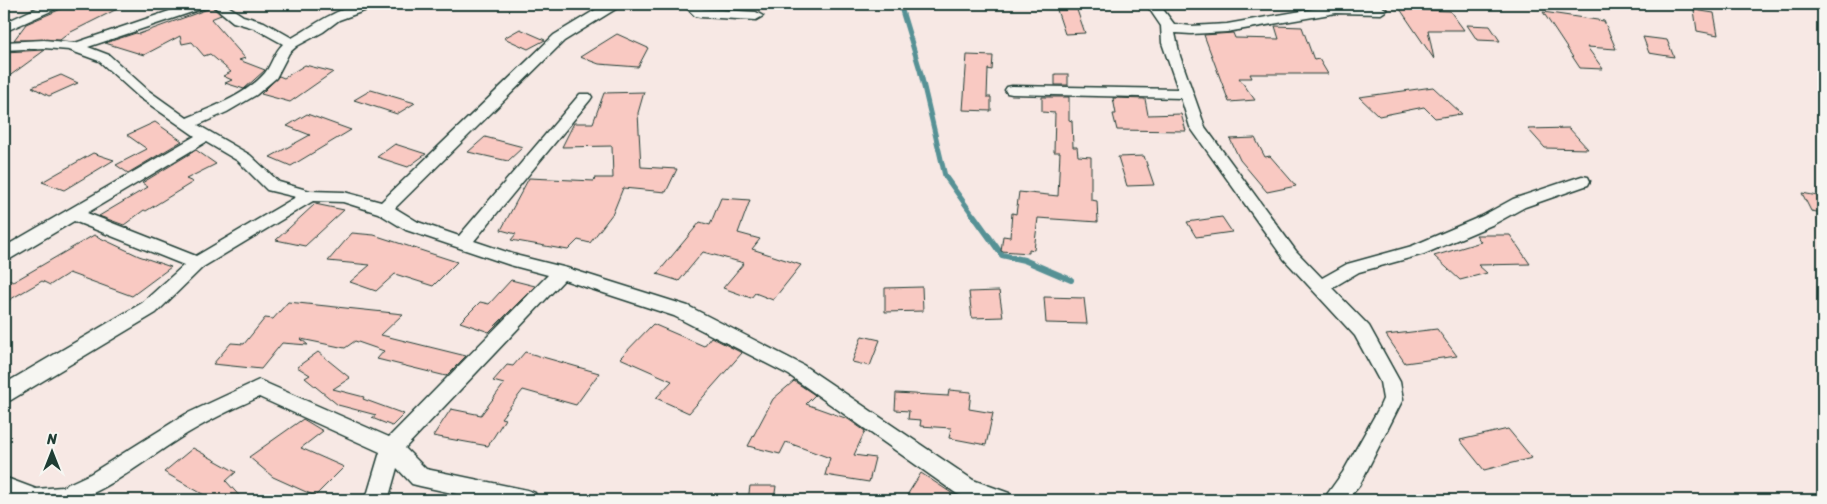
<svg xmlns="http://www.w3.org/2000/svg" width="1827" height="504" viewBox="0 0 1827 504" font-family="Sriracha,sans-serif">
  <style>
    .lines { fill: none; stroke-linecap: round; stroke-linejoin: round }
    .stream-far1 { stroke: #569195; stroke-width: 5 }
    .stream { stroke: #569195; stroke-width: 6 }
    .building { fill: #f9c9c2; stroke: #1f3d34 }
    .street-casing { stroke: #1f3d34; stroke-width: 3 }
    .street { fill: #f6f6f2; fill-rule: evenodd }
  </style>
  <rect width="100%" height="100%" fill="#f7e8e4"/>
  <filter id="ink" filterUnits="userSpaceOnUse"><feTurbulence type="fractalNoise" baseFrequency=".02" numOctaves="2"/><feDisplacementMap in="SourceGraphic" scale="10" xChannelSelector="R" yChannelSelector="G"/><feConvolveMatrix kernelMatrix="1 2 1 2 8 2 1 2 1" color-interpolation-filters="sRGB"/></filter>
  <g filter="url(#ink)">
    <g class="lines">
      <polyline class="stream-far1" points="900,4 920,70 945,176 975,218"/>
      <polyline class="stream" points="974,216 1002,255 1024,260 1071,280"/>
    </g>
    <g class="building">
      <polygon points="63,4 127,4 69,33 60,40 14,40 26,24 61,9"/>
      <polygon points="210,5 221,15 211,19 245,58 239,60 265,70 244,89 225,83 232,80 223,76 231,72 210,54 204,56 192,42 182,44 180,36 144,55 105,43 136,33 139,34 208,9"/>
      <polygon points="1398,6 1420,6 1423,10 1450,11 1464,30 1428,30 1434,59"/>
      <polygon points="1057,10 1077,10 1085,33 1065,34"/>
      <polygon points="1694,10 1714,13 1718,35 1697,31"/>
      <polygon points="1543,12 1604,21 1616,49 1587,47 1603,69 1580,68"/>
      <polygon points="1467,25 1490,26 1500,41 1477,40"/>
      <polygon points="1275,26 1302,27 1314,60 1319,59 1328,74 1250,74 1252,78 1239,78 1255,100 1229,102 1204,35 1233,33 1235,38 1279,39"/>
      <polygon points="520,29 545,40 528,49 504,38"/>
      <polygon points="617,34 648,48 638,67 599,64 580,57"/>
      <polygon points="1643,37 1667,40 1674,57 1649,53"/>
      <polygon points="45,50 4,80 4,52"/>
      <polygon points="967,55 993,56 992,70 988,69 987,97 991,97 991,111 963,110"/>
      <polygon points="305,65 333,72 290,102 261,94 279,76 284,78"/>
      <rect x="1055" y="74" width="13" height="11"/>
      <polygon points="61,75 78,83 49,96 32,87"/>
      <polygon points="1433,87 1462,114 1435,118 1424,107 1379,116 1359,97"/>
      <polygon points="371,90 415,103 397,114 354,100"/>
      <polygon points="644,92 638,113 641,167 677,169 666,192 623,188 613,213 590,243 578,240 568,250 511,240 516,234 501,230 529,178 594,181 595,178 613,178 612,146 562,147 574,123 593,123 604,93"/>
      <polygon points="1042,97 1069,97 1069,120 1072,121 1073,147 1077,147 1078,156 1091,157 1091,200 1097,201 1098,222 1038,218 1034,250 1029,249 1029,253 1001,251 1003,236 1010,237 1012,213 1016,214 1019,192 1058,196 1060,152 1054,152 1055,113 1042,112"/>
      <polygon points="1113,98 1145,99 1148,115 1181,114 1186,131 1117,130 1113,114 1116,114"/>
      <polygon points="307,114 351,130 291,166 270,157 310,135 287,126"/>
      <polygon points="155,122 182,141 128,173 116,165 147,149 127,135"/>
      <polygon points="1569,128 1588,149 1545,148 1528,129"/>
      <polygon points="485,137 523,147 508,161 468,152"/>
      <polygon points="1255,138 1265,157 1270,156 1296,186 1267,192 1240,160 1230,139"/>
      <polygon points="395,144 426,154 408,167 377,157"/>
      <polygon points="196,150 216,164 186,179 193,182 146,211 144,210 124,225 99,216 148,187 142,183"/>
      <polygon points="93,153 114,160 64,190 42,182"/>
      <polygon points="1144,156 1154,185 1127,186 1118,157"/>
      <polygon points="1802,193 1823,197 1823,213 1811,211"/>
      <polygon points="721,198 750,200 738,233 760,239 752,249 801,265 773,300 755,293 751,298 723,288 744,263 703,252 679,281 657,274 700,222 710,225"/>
      <polygon points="315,204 344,210 305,246 276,240"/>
      <polygon points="1222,217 1232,232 1196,237 1187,222"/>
      <polygon points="352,233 374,235 457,262 433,286 395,274 376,291 350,282 370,265 328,261"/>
      <polygon points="94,235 139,256 171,267 132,296 69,273 50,285 42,281 4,303 4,277 13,282"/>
      <polygon points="1476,235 1510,235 1530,264 1478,265 1487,273 1460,280 1434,256 1481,242"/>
      <polygon points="511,280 535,286 489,332 460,322 480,302 489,304"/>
      <polygon points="922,287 923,311 885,312 885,288"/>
      <polygon points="999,291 1003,317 972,318 969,292"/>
      <polygon points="1044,297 1084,298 1087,324 1046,323"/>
      <polygon points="288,302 403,314 381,335 466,356 446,376 377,359 384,351 355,341 345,348 301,339 308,345 282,343 261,369 213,364 231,343 244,344 265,318 273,319"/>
      <polygon points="653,324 704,346 711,337 742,353 689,413 656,398 672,381 620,358"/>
      <polygon points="1437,329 1457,356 1405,363 1386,335"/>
      <polygon points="862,336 880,340 870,366 852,362"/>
      <polygon points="318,352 350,378 333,389 364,397 363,399 404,414 392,426 372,418 376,415 338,405 305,378 310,375 297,367"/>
      <polygon points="525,352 599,373 576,405 523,390 501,418 505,419 488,446 433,436 451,409 481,415 504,384 493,381 507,365 513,366"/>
      <polygon points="794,381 815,395 806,404 848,419 865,431 854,455 875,458 869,482 825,475 830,458 786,442 780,454 748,446 773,399"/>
      <polygon points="949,390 971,392 969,409 993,413 986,445 949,438 951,428 920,426 921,420 908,419 909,411 895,410 896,393 948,396"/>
      <polygon points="303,419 323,431 301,448 344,467 315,496 273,477 249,457"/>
      <polygon points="1508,429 1532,458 1484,470 1460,440"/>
      <polygon points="193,448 236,472 226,481 243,500 213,500 164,472"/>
      <polygon points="921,473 956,496 953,500 904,500"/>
      <polygon points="750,486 776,486 774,500 748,500"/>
    </g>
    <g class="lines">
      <defs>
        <g id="street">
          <polygon points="45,4 61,4 60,7 4,32 4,23"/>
          <path d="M190,4h18l-1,3 -119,40 21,8 40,36 38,27c26,-11 59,-23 78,-45 7,-9 9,-21 18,-29l-29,-16 -21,-6 -22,-18h14l18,12 21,6 28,16c30,-17 48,-34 84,-34l-1,3 -36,13 -16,12 -26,14 -8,7 -13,25 -20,17 -29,17 -29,13 52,30 29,27 31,9 34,1 37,10 173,-167 51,-31h15l-1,3 -55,34 -169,167 23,14 41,14 121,-142h10l2,3 -2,3 -116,141 45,15 48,12 121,38 115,59 170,115 36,13 3,7h-37l-18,-6 -168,-119 -115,-59 -110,-36 -159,168 21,21 101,21 8,3 3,7h-54l-64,-14 -8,-2 -15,-16 -9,32h-24l4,-8 12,-40 -121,-55c-28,13 -56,26 -82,43 -33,21 -63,46 -100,60h-65l-8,-4v-19l32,12 26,-2 28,-13 96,-60 73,-34 130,57 159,-162 -38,-10 -104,-35 -28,-17 -35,-11 -30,-1 -110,66 -47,46 -145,87 -7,2v-18l138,-81 42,-38 -110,-44 -64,38 -6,2v-14l191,-111 -56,-39 -40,-36 -30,-11 -25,-2 -40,2v-8l40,-2 31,3zM206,142l32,19 29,29 29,7 -100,59 -109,-43z"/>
          <polygon points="683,4 697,4 703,9 756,12 763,16 756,20 700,17 695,16"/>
          <polygon points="1146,4 1159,4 1174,24 1191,26 1227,24 1336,5 1381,6 1387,10 1381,14 1336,13 1227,32 1191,34 1175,33 1180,56 1205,127 1296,251 1322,278 1347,264 1412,246 1482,216 1513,199 1582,176 1588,177 1590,181 1588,185 1525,207 1494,224 1424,254 1359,272 1332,288 1369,326 1400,382 1403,399 1359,486 1347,500 1323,500 1343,472 1379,408 1383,399 1380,382 1355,336 1284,259 1190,127 1181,98 1012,94 1007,93 1005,90 1007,87 1012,86 1178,89 1162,43 1161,26"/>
        </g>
      </defs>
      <use href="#street" class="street-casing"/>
      <use href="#street" class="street"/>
    </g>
  </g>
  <rect width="1827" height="504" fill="none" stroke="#f6f6f2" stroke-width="20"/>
  <rect x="10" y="10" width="1807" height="484" fill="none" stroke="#1f3d34" stroke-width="2" filter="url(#ink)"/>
  <g transform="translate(52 452)" stroke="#f6f6f2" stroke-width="4" paint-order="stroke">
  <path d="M0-4L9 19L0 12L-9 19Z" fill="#1f3d34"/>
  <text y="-8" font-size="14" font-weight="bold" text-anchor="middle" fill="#1f3d34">N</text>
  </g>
</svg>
